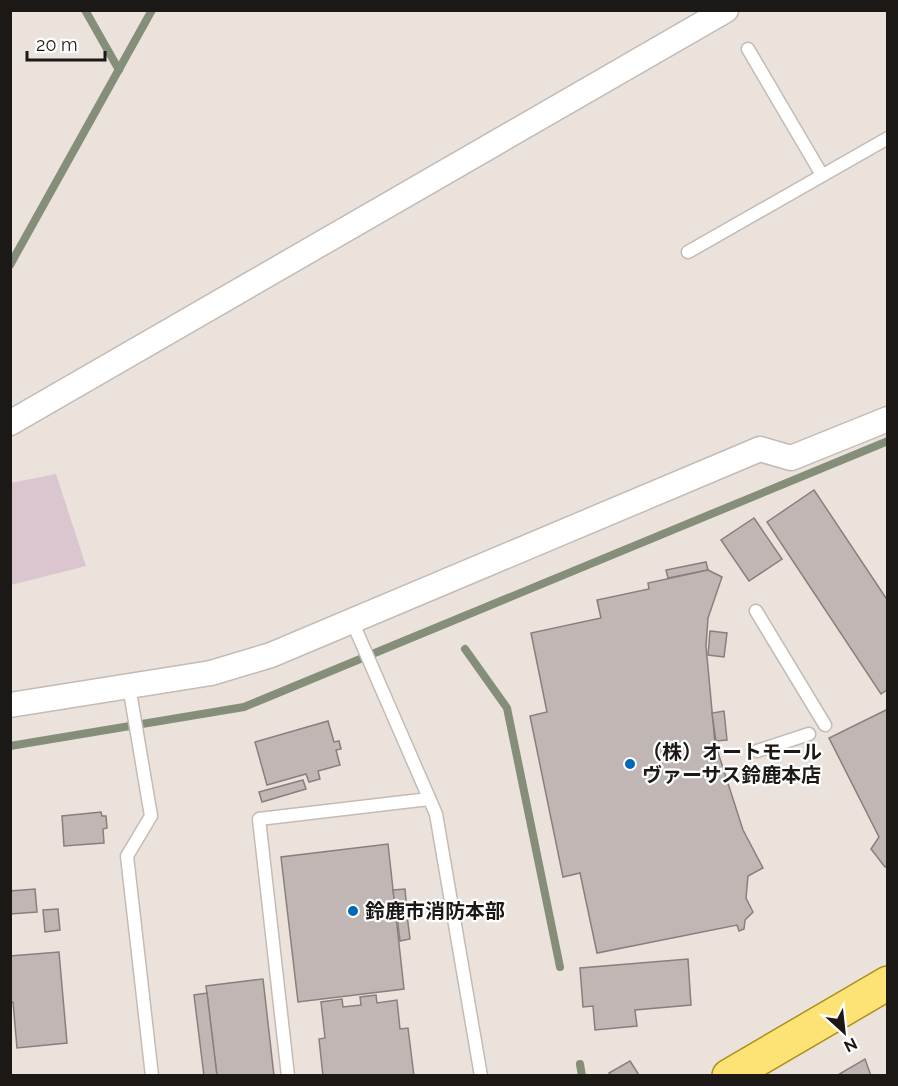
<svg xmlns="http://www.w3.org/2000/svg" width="898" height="1086" viewBox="0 0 898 1086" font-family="Raleway,'Noto Sans JP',sans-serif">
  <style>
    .green { fill: #dbc5ce }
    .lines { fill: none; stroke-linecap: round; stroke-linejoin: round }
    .stream { stroke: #858e79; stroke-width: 8 }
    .building { fill: #c0b6b4; stroke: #897f7e; stroke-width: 1.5 }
    .service-casing { stroke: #c3bbb5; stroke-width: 15 }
    .minor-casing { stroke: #c3bbb5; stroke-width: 27 }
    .primary-casing { stroke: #ad9018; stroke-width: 36 }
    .service { stroke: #fff; stroke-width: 12 }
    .minor { stroke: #fff; stroke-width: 24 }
    .primary { stroke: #fde375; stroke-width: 33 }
    .poi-dot { fill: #0069b5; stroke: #fff; stroke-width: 2 }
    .labels { text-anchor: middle; stroke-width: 4.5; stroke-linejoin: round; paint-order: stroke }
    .poi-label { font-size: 20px; font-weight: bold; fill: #1b1816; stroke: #fff; text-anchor: start }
  </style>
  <rect width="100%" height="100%" fill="#eae2db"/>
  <polygon class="green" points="56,474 86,566 11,585 11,483"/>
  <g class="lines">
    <g class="stream">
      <polyline points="85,10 119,70"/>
      <polyline points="10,265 152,10"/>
      <polyline points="465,649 507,708 560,967"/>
      <polyline points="10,746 244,707 888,441"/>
      <polyline points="580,1064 582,1076"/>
    </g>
  </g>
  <g class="building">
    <polygon points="814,490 888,601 888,689 881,694 767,522"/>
    <polygon points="754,518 782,559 749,581 721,540"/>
    <polygon points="706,562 708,570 668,578 666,570"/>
    <polygon points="708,570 722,577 708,618 706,646 715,743 743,830 763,868 748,876 746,898 753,912 745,920 744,929 739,931 737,925 597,953 580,873 563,877 530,716 547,712 531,633 601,618 597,600 649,589 648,583"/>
    <polygon points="710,631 727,633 724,657 708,655"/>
    <polygon points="888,709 888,867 885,867 871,849 879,837 829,738"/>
    <polygon points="724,711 727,740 716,741 712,713"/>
    <polygon points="328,721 334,742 339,741 341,749 336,750 340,765 318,771 320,779 309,782 306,774 267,785 255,742"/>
    <polygon points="303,780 306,789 262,802 259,792"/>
    <polygon points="101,812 102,816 106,816 107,828 103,829 104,843 64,846 62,816"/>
    <polygon points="388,844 404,989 298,1002 281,857"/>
    <polygon points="35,889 37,912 10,914 10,891"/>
    <polygon points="405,889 407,912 396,913 393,890"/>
    <polygon points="58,909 60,930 45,932 43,910"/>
    <polygon points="407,915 410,939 400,941 397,916"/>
    <polygon points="59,952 67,1043 17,1048 13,1002 10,1002 10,956"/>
    <polygon points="688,959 691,1005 635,1010 637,1026 595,1030 593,1006 583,1007 580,968"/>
    <polygon points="263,979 274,1076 217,1076 206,986"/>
    <polygon points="207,993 217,1076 204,1076 194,995"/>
    <polygon points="376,995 377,1003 397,1000 400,1029 408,1028 414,1076 323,1076 319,1039 325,1038 321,1002 342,999 343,1007 361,1005 360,997"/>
    <polygon points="865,1059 871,1076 836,1076"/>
    <polygon points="630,1061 639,1075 611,1076 609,1073"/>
  </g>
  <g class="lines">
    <defs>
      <g id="service">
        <polyline points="748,49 822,175"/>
        <polyline points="688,252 888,138"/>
        <polyline points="756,611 825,725"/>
        <polyline points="352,621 436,814 481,1076"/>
        <polyline points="129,686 151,816 127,856 152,1076"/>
        <polyline points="757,751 809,734"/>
        <polyline points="288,1076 259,819 429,799"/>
      </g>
      <g id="minor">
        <polyline points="10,423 726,10"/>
        <polyline points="10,705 211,673 271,655 760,449 791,458 888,419"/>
      </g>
      <polyline id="primary" points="729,1076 888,983"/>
    </defs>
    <use href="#service" class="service-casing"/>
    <use href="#minor" class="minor-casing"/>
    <use href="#primary" class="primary-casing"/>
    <use href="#service" class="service"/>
    <use href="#minor" class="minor"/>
    <use href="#primary" class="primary"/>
  </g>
  <g class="poi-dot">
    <circle cx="630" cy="764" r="6"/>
    <circle cx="353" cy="911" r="6"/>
  </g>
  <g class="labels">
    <g class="poi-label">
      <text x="642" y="759">（株）オートモール<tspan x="642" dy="23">ヴァーサス鈴鹿本店</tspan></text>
      <text x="365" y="918">鈴鹿市消防本部</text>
    </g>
  </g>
  <rect width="898" height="1086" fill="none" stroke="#1b1816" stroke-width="24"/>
  <g transform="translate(844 1032) rotate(153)" stroke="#ffffff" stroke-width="4.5" paint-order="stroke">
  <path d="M0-4.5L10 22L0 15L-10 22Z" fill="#1b1816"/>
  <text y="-9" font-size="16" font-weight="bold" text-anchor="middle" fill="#1b1816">N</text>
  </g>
  <path d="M27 51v9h78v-9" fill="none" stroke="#1b1816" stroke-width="3"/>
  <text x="36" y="51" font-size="18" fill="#1b1816" stroke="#ffffff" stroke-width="4.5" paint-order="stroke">20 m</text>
</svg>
